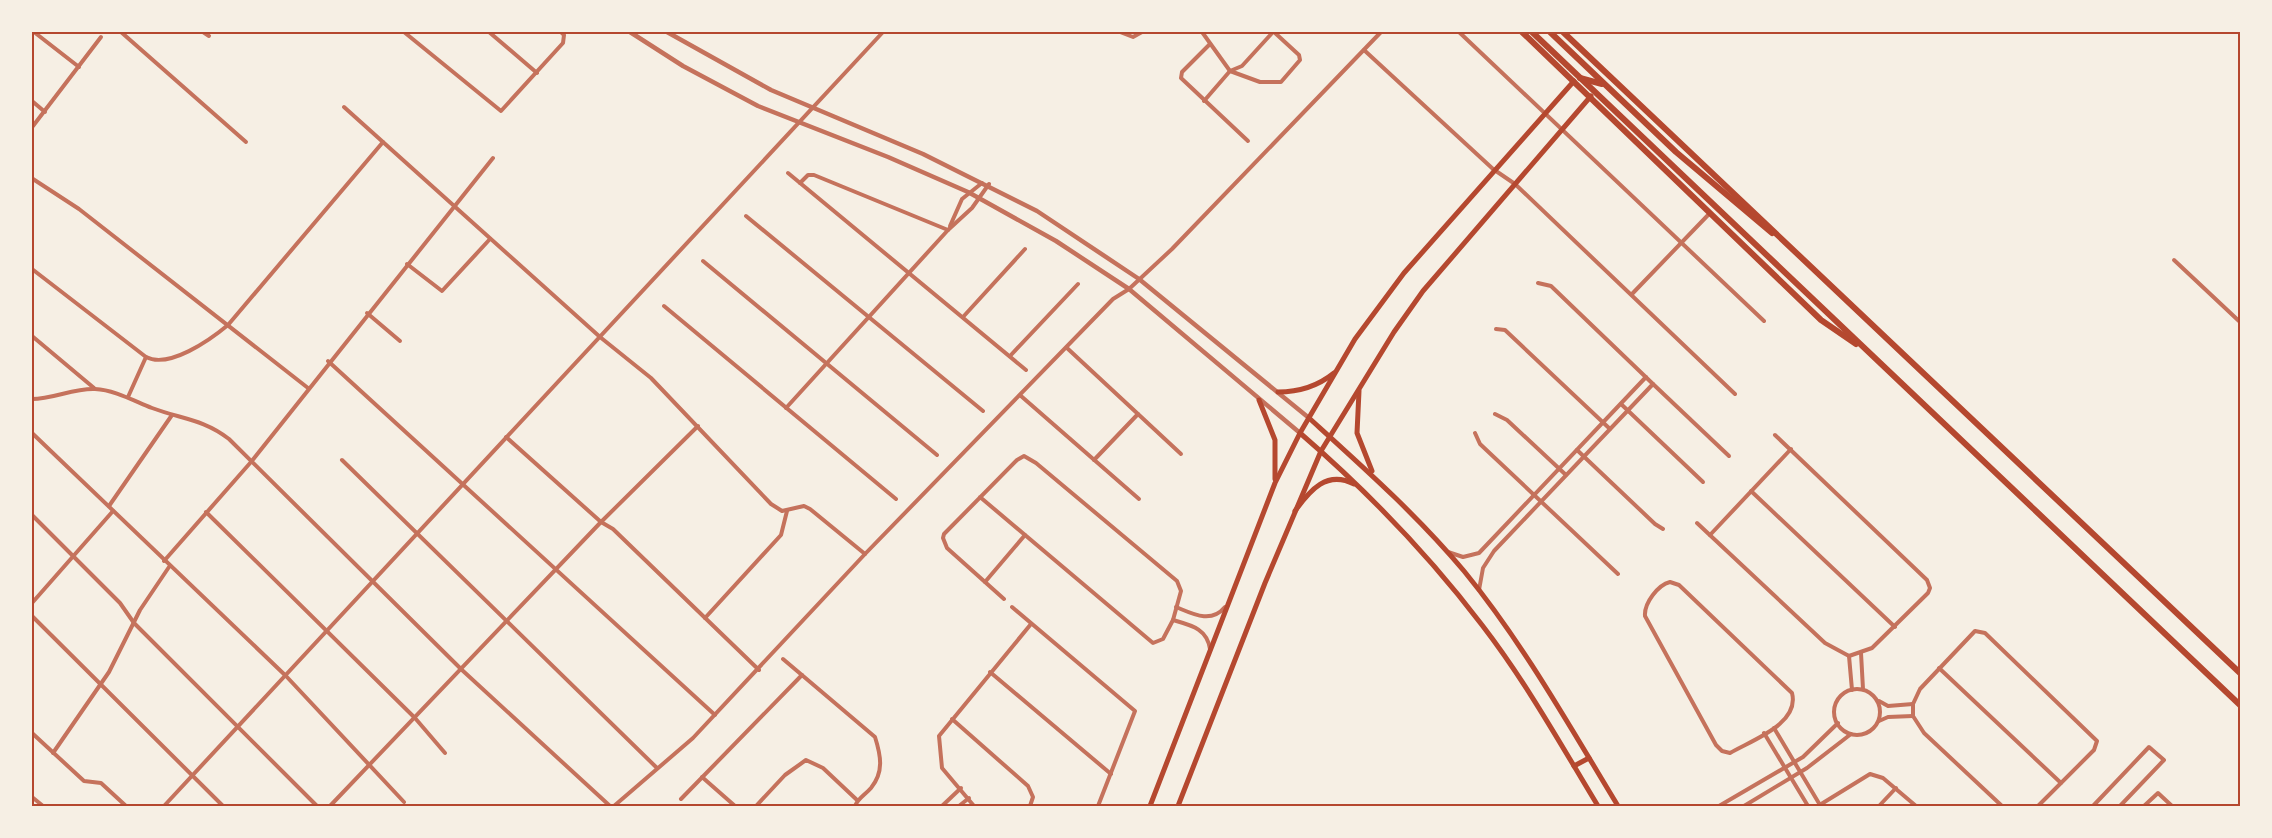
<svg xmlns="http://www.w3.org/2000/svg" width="2272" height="838" viewBox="0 0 2272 838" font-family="'Archivo Narrow',sans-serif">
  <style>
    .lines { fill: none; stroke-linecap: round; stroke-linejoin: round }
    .minor { stroke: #c5725c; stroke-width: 4 }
    .tertiary { stroke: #c5725c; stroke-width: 4.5 }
    .secondary { stroke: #b5482f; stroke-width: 5 }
    .primary { stroke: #b5482f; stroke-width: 5 }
    .trunk { stroke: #b5482f; stroke-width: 6 }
    .neatline { fill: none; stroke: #b5482f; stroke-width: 2 }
  </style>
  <rect width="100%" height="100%" fill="#f6efe4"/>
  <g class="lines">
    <g class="minor">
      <polyline points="34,32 79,67"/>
      <polyline points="121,32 246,142"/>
      <polyline points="203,32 209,36"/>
      <polyline points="404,32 501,111 563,43 564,35 561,32"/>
      <polyline points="489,32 537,73"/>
      <polyline points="1120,32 1133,37 1142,32"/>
      <polyline points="1202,32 1230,71 1260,82 1281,82 1300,60 1299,55 1274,32"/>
      <polyline points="1459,32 1764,321"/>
      <polyline points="1210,44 1182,72 1181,78 1248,141"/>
      <polyline points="1364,50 1493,169 1515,184 1735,394"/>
      <polyline points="32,101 45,112"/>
      <polyline points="1204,101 1230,71 1242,66 1273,32"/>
      <polyline points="344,107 600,337 651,378 771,504 782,511 804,506 810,509 865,554"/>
      <polyline points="33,126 101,37"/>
      <polyline points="788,173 1026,370"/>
      <polyline points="33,179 79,209 308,388"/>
      <polyline points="800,183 808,175 814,175 948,230"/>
      <polyline points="746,216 983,411"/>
      <polyline points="950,226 962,199 982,183"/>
      <polyline points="2174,260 2240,322"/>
      <polyline points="703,261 937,455"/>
      <polyline points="407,264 442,291 490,239"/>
      <path d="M32,269l114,88c23,12 64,-17 82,-32l155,-183"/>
      <polyline points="1632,294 1710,213"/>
      <polyline points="664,306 896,499"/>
      <polyline points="367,313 400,341"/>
      <polyline points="963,317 1025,249"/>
      <polyline points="1496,329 1505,330 1610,429"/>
      <polyline points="32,336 94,388"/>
      <polyline points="1067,348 1181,454"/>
      <polyline points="1010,356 1078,284"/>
      <polyline points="328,361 715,715"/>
      <polyline points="1653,384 1729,456"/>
      <polyline points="1021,396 1139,499"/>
      <polyline points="128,397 146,357"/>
      <path d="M32,399c21,0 42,-11 63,-10 20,1 39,12 57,19 29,11 51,11 77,31l233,231 148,136"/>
      <polyline points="1621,404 1703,482"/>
      <polyline points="786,408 948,230 972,208 989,184"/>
      <polyline points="1495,414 1507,420 1566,475"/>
      <polyline points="32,433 286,676 404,802"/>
      <polyline points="1475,433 1480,444 1618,574"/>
      <polyline points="506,437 601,522 613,529 759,670"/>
      <polyline points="1577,450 1655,524 1663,529"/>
      <polyline points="342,460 657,768"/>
      <polyline points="1094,460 1138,414"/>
      <polyline points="1751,491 1895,627"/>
      <polyline points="980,497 1153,643 1163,639 1173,620 1181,591 1177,581 1036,463 1024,456 1017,460 944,534 943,538 947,548 1004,599"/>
      <polyline points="109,506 172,415"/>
      <polyline points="206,512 415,718 445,753"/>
      <polyline points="32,515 120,603 134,623 317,806"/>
      <polyline points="1697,523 1825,643 1849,656 1872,648 1928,593 1930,588 1927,580 1775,435"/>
      <polyline points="1710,535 1791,449"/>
      <polyline points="1448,552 1463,557 1479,553 1646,377"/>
      <polyline points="164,561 251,462 493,158"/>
      <polyline points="985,582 1025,535"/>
      <path d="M1670,582l9,3 113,108c8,31 -40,47 -62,60l-8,-2 -6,-6 -71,-129c-1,-13 13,-31 25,-34z"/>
      <polyline points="1479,590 1483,568 1494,551 1653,384 1551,286 1538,283"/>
      <polyline points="32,603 113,511"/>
      <polyline points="1012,607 1135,711 1098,806"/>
      <path d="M1176,607c17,7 35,17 49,0"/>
      <polyline points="32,616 223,806"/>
      <polyline points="705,618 781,535 787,511"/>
      <path d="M1173,620c17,5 34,8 37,29"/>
      <polyline points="1861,653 1863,689"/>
      <polyline points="1849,656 1852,690"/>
      <path d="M783,659l92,78c6,19 9,35 -4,51 -6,7 -13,10 -16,18"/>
      <polyline points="1939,668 2061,783"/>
      <polyline points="990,672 1111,774"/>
      <circle cx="1857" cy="712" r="23"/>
      <polyline points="1879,701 1888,706 1913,704"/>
      <polyline points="952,719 1028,786 1033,797 1030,806"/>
      <polyline points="1879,721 1888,717 1913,716"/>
      <polyline points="1774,728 1820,805"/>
      <polyline points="32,733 84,781 101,783 126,806"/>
      <polyline points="1764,733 1808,806"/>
      <polyline points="53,753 109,672 140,610 169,567"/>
      <polyline points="702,777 735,806"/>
      <polyline points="32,797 43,806"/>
      <polyline points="681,799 802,675"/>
      <polyline points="164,806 883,32"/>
      <polyline points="330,806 601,522 698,426"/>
      <polyline points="614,806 693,738 865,554 1113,299 1129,289 1172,249 1381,32"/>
      <polyline points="756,806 785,775 806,760 823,768 857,800"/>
      <polyline points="942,806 961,788"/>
      <polyline points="959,806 969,798"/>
      <polyline points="974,806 942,768 939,736 1031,624"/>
      <polyline points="1719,806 1803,757 1838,723"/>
      <polyline points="1744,806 1807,768 1851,734"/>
      <polyline points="1818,806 1870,774 1883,778 1916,806"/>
      <polyline points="1879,806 1896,788"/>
      <polyline points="2002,806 1924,733 1913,716 1913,704 1920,689 1975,631 1985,633 2097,741 2094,750 2038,806"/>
      <polyline points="2093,806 2149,747 2164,760 2120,806"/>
      <polyline points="2144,806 2158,793 2172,806"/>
    </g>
    <g class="tertiary">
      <polyline points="630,32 683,66 758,106 888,157 968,192 1056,241 1129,289 1300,433"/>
      <polyline points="667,32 771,90 923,154 1037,211 1139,279 1309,418"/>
    </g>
    <g class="secondary">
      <polyline points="1259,400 1275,440 1275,479"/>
      <polyline points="1150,806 1275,483 1300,433"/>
      <polyline points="1178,806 1265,583 1321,451"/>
    </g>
    <g class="primary">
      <path d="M1574,81l-170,192 -49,66 -55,94c67,58 128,121 182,192 44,57 79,120 116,181"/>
      <polyline points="1359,391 1357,433 1372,471"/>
      <path d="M1278,392c21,0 40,-6 56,-19"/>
      <path d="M1309,418c54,49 108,97 155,153 59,72 106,156 154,235"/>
      <polyline points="1321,451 1394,332 1423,291 1591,96"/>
      <path d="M1295,511c15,-21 32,-41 59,-27"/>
      <polyline points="1574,766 1589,758"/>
    </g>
    <g class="trunk">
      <polyline points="1522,32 1821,320 1856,344"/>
      <polyline points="1532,32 2240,705"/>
      <polyline points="1550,32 1676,152 1772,233"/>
      <polyline points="1563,32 2240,673"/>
      <polyline points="1580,78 1602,84"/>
    </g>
  </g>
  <rect width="2272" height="838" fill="none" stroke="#f6efe4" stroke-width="66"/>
  <rect x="33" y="33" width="2206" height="772" class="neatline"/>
</svg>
